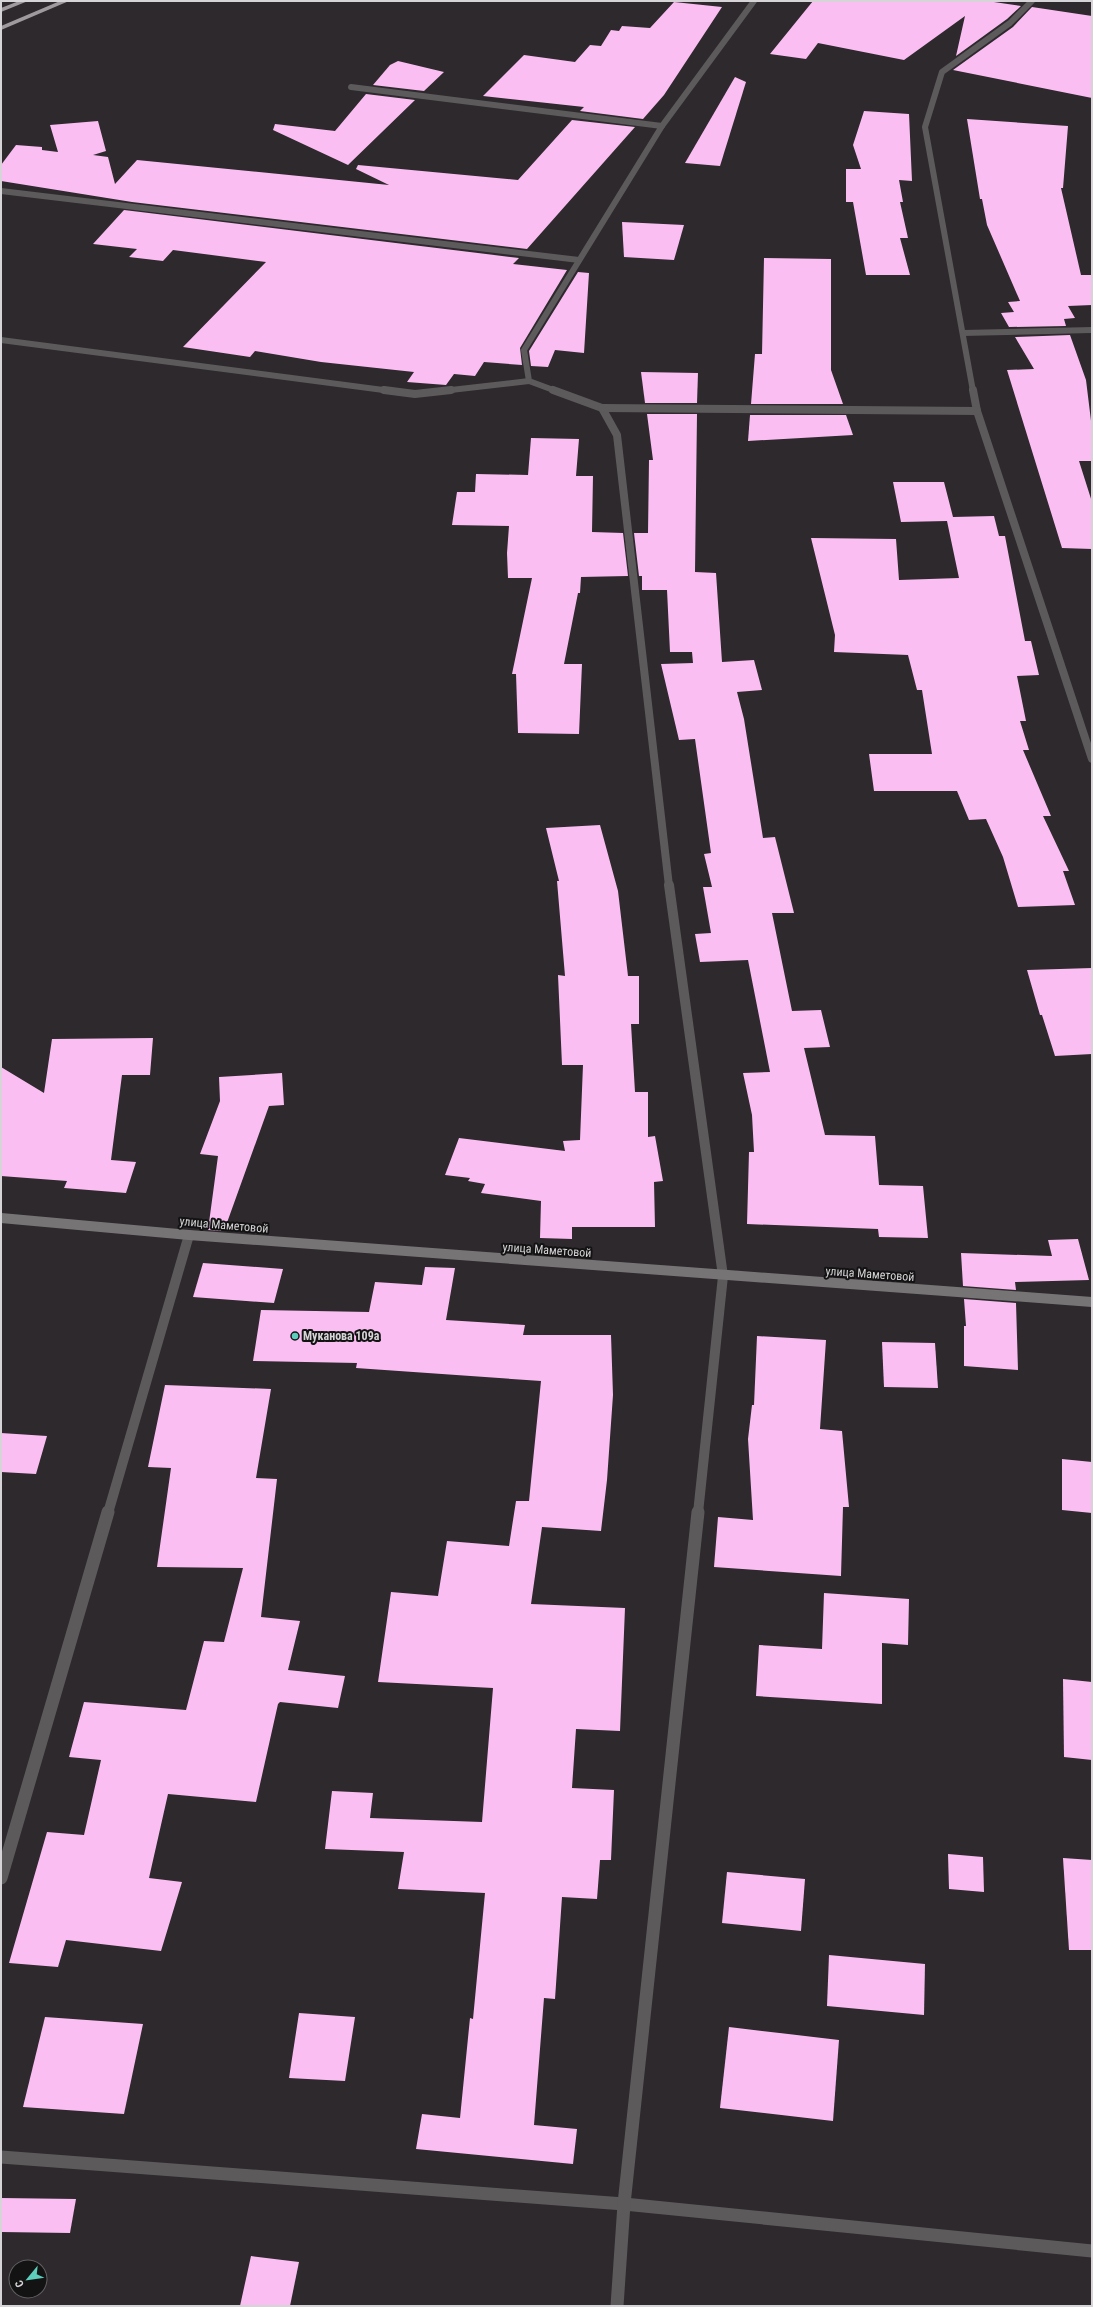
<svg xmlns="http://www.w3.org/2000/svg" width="1093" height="2307" viewBox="0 0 1093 2307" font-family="'Roboto Condensed',sans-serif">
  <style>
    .building { fill: #fbbef3 }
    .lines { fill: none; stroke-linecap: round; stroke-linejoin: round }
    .street-far3 { stroke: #5c5a5b; stroke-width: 6 }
    .street-far2 { stroke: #5c5a5b; stroke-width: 8 }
    .street-far1 { stroke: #5c5a5b; stroke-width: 10 }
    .street { stroke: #5c5a5b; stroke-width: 13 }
    .secondary { stroke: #777476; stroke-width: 10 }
    .highway { fill: #9e9a9e; fill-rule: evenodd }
    .poi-dot { fill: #5ccebb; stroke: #141314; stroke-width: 1.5 }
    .labels { text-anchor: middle; stroke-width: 4; stroke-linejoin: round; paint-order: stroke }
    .street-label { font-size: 12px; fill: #d6d4d6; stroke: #141314 }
    .poi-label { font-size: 12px; font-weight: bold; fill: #d6d4d6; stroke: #141314; text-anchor: start }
  </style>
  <rect width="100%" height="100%" fill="#2d292d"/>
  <g class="building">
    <polygon points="813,1 987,1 1021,6 1007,19 956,56 965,16 904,60 818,43 806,59 770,54"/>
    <polygon points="674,2 722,7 664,95 643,119 580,111 584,107 483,96 524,55 575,62 590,45 601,46 611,30 619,31 622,26 650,28"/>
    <polygon points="1032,7 1092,16 1092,98 953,70 1013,27"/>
    <polygon points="398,61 444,72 424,91 373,85 390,65"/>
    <polygon points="735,77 746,82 720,166 685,163"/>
    <polygon points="366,94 415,100 348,165 273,130 275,124 335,131"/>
    <polygon points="864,111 909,114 912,181 899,180 903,202 900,202 908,238 900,238 910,275 866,275 853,202 846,202 846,169 861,169 853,145"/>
    <polygon points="967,119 1068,126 1063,188 1061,188 1081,275 1092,275 1092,305 1068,306 1075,318 1064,319 1066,326 1009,327 1001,313 1014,312 1008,302 1020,301 987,225 982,199 980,199"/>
    <polygon points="572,120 635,127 527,249 132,202 1,181 1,165 16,145 42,147 42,150 58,152 50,125 98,121 106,151 93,155 108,157 115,184 137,160 389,185 356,169 358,165 518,180"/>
    <polygon points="124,210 519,258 513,264 567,270 520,348 522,365 484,362 475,376 454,374 446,385 407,382 414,372 321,362 255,351 250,357 183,347 266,262 173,250 163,261 129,257 137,249 93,244"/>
    <polygon points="622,222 684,225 674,260 624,257"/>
    <polygon points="764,258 831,259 831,370 843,404 751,404 755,354 762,354"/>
    <polygon points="578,272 589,273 584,353 555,350 548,367 531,366 529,351"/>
    <polygon points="1070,335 1086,380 1092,429 1092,461 1079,461 1092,502 1092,549 1062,548 1007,370 1034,369 1015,337"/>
    <polygon points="641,372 698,373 697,403 645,403"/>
    <polygon points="647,414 697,414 695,572 716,573 722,662 754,660 762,690 737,692 744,719 763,838 775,837 794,913 772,913 792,1011 821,1010 830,1047 804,1048 825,1135 875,1136 879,1185 923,1186 928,1238 879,1237 878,1229 747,1224 749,1152 754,1152 752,1115 743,1073 770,1072 748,960 700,962 695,934 711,933 703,887 712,887 704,854 711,853 695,739 679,740 661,664 693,663 692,652 670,652 667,590 642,590 642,576 639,576 634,533 648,533 649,460 653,460"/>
    <polygon points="750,415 846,415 853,435 748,441"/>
    <polygon points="531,438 579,439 576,476 593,476 592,532 623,533 628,576 581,577 580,593 578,593 564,664 582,664 579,734 518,733 516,674 512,674 532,578 508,578 507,553 509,526 452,525 457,492 475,492 476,474 528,475"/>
    <polygon points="893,482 944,482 953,517 994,516 999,536 1005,536 1025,641 1031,641 1039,675 1017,676 1026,721 1020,721 1029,750 1023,750 1051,816 1043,816 1069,871 1063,871 1075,905 1018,907 1003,857 986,819 969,820 957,791 874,791 869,754 932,754 922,690 917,690 908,655 834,652 835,635 811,538 896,539 899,580 959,578 947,521 901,522"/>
    <polygon points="600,825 618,891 628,976 639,976 639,1024 631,1024 635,1092 648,1092 648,1137 655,1136 663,1181 654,1182 655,1227 572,1227 572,1239 540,1238 541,1201 481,1193 485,1184 468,1181 470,1178 445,1175 459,1138 565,1151 563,1141 580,1140 583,1065 562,1065 558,975 565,976 557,881 559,881 546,828"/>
    <polygon points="1092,968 1092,1054 1055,1056 1042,1015 1040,1015 1027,970"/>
    <polygon points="153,1038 150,1075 122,1075 111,1160 136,1162 126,1193 64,1188 67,1181 1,1176 1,1067 44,1093 52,1039"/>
    <polygon points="282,1073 284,1105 269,1106 224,1231 208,1230 218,1156 200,1154 220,1101 219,1077"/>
    <polygon points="1078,1239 1089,1280 1015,1282 1016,1290 963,1286 961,1253 1052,1256 1048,1240"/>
    <polygon points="203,1263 283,1269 274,1303 193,1297"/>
    <polygon points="425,1267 455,1268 446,1320 525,1325 523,1335 611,1335 613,1395 607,1480 601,1531 542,1527 531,1604 625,1608 620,1731 576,1729 572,1788 614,1790 611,1860 600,1860 597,1899 562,1897 555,1999 544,1998 534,2125 577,2129 573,2164 416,2149 422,2114 460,2118 470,2018 473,2019 485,1893 398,1889 404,1852 325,1849 332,1791 373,1793 370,1818 482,1822 493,1688 378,1682 391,1592 438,1596 447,1541 509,1546 516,1501 529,1501 541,1381 356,1368 357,1363 253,1361 261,1310 369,1312 375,1282 422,1285"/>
    <polygon points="964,1299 1016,1303 1018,1370 964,1366 964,1326 966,1326"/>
    <polygon points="757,1336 826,1340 820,1429 842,1431 849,1507 843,1507 841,1576 714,1567 718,1517 753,1520 748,1439 752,1405 754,1405"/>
    <polygon points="882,1342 935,1343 938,1388 884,1387"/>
    <polygon points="165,1385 271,1389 256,1478 277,1479 261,1617 300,1621 288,1670 345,1676 338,1708 280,1702 278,1704 256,1802 168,1794 149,1878 182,1882 161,1951 66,1940 58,1967 9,1963 47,1832 84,1835 101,1760 69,1757 84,1702 186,1710 204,1641 224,1642 243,1568 157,1567 171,1468 148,1467"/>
    <polygon points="1,1433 47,1436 36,1474 1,1472"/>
    <polygon points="1062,1459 1092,1462 1092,1513 1062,1510"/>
    <polygon points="824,1593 909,1599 908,1645 882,1643 882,1704 756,1696 759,1645 822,1649"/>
    <polygon points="1063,1679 1092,1682 1092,1760 1064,1757"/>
    <polygon points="948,1854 983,1857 984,1892 949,1889"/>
    <polygon points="1063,1858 1092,1860 1092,1950 1069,1950"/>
    <polygon points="727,1872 805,1879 801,1931 722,1923"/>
    <polygon points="829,1955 925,1964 924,2015 827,2006"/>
    <polygon points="299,2013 355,2017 345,2081 289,2078"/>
    <polygon points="45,2017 143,2024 124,2114 23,2107"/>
    <polygon points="729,2027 839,2040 833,2121 720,2108"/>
    <polygon points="1,2198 76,2199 70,2233 1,2232"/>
    <polygon points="251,2256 299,2262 290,2306 240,2306"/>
  </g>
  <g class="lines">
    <g class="street-far3">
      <polyline points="351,87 662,126 524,350 529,381 556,391"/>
      <polyline points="662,126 754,1"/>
      <polyline points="1,191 579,260"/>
      <polyline points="963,333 1092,330"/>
      <polyline points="1,340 391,391"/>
      <polyline points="442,391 529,381"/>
      <polyline points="973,391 925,127 942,72 1010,23 1032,1"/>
    </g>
    <g class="street-far2">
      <polyline points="384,390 415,394 451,390"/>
      <polyline points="553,390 602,408 617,435 669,886"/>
      <polyline points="973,390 977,411 1092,759"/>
      <polyline points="602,408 977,411"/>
    </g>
    <g class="street-far1">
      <polyline points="669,885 723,1276 698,1513"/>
      <polyline points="108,1513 189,1235"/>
    </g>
    <g class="street">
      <polyline points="1,1878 108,1512"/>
      <polyline points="1,2157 624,2204 1092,2251"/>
      <polyline points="617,2306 624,2204 698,1512"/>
    </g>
    <polyline class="secondary" points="1,1218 189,1235 1092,1302"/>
    <g class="highway">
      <polygon points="19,1 28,1 1,12 1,8"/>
      <polygon points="60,1 69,1 1,30 1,26"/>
    </g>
  </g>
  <circle class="poi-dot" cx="295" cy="1336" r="4"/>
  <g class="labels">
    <g class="street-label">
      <text transform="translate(224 1225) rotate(5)" y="4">улица Маметовой</text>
      <text transform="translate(547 1250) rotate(4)" y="4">улица Маметовой</text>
      <text transform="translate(870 1274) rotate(4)" y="4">улица Маметовой</text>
    </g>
    <g class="poi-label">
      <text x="303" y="1340">Муканова 109а</text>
    </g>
  </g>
  <rect width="1093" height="2307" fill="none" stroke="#d6d4d6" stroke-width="4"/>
  <g transform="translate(28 2279) rotate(241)"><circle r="19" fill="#141314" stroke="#626062"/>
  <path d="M0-3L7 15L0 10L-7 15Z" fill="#5ccebb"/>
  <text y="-6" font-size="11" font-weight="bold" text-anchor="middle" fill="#d6d4d6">С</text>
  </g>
</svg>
